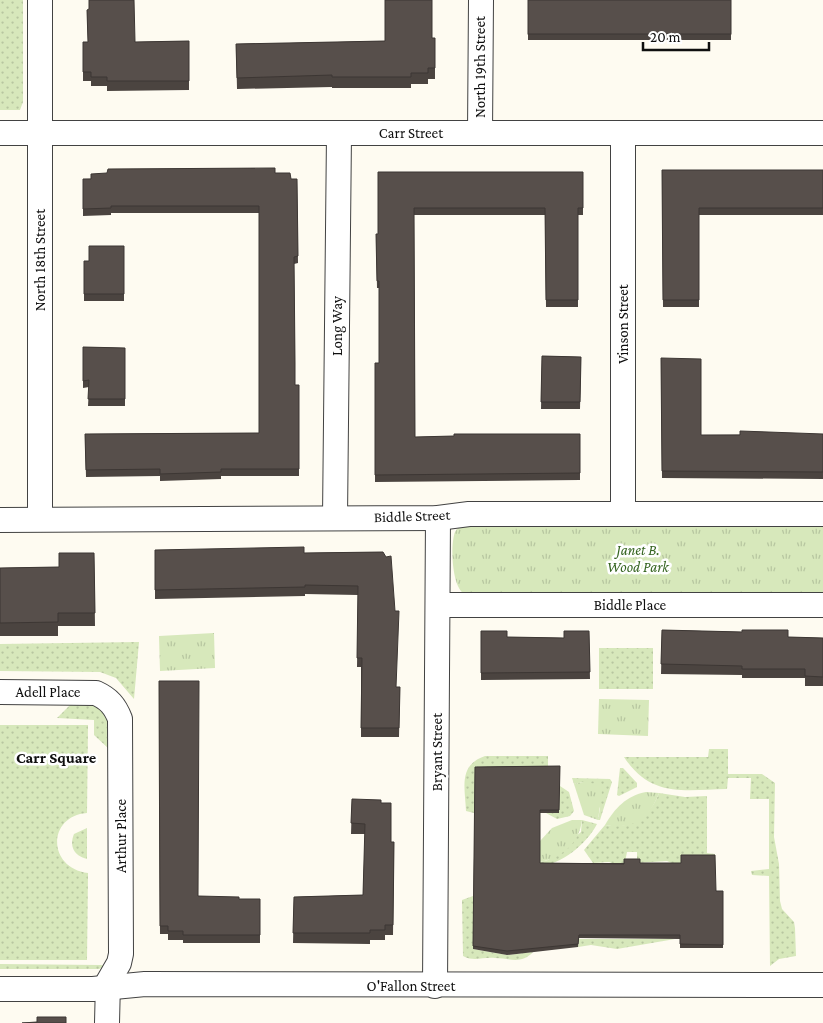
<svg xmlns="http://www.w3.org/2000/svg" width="823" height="1023" viewBox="0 0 823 1023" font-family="'Crimson Pro',serif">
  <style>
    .grass { fill: url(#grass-dots) }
    .park { fill: url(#park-tufts) }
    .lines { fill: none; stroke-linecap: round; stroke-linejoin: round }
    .minor-casing { stroke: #424242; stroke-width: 26 }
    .minor { stroke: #fff; stroke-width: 24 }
    .wall { fill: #4b4440 }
    .building { fill: #574f4b; stroke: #3d3734 }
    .labels { text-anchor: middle; stroke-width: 5; stroke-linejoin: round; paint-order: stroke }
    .street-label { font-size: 15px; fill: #0f0f0f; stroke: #fff }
    .park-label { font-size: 15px; font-style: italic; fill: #366521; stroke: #fff }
    .neighbourhood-label { font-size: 16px; font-weight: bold; fill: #0f0f0f; stroke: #fff }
  </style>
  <defs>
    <pattern id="grass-dots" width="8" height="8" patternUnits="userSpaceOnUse" patternTransform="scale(1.25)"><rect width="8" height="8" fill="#d7e8bb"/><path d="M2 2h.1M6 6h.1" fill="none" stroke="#b7c6a0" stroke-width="1.8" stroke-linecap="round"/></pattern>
    <pattern id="park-tufts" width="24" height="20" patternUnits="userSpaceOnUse" patternTransform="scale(1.25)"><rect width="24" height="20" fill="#d7e8bb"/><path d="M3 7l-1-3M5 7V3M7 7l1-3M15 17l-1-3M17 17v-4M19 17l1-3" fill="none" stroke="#b7c6a0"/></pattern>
  </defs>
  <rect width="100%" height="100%" fill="#fefbf1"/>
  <g class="grass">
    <polygon points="0,0 23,0 23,102 20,110 0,110"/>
    <polygon points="139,642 134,699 116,678 100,672 0,671 0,644"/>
    <rect x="599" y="648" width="54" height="41"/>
    <path d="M72,703c7,0 18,-1 25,1 16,7 12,31 12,45l-15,-14v-15l-37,-2z"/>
    <path d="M0,725h88l-1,88c-40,3 -40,55 1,60l-1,87h-87z"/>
    <path d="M709,749h19v25h34l13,9 -1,54 5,27 1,37 2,8 12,13 1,6 1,28 -17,3 -9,7 -1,-90 -17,-1 -1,-4 18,-2v-70h-19l1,-21h-23l-1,11c-43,1 -76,9 -103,-32h84z"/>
    <path d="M485,756h63v14l-74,43 -8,-2c-1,-23 -8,-46 19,-55z"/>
    <polygon points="620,768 623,768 637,783 637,787 619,796 617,795"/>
    <polygon points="572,778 610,779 612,782 600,820 598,820 600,808 583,782 574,784"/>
    <polygon points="560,786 569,792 574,811 570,816 557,819 546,813 559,813"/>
    <path d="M659,793l26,4 22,-1v57l8,1v4l-34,9 -14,-6 -30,2v-11h-10l-3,15 -15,-5 -16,1 -9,-13 21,-25c26,5 45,-8 54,-32z"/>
    <path d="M582,820l15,4c-11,21 -35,39 -57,43v-5l8,-2 33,-28z"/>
    <path d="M87,828v31c-13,-3 -18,-13 -13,-25z"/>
    <path d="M473,896v53l34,6 26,-3c-12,13 -24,6 -38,6 -13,-1 -21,4 -32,-2l-1,-56z"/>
    <polygon points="579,939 675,939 617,949 591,945 578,947"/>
    <polygon points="0,964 101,965 106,966 99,969 0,969"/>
  </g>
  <g class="park">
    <path d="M823,523v71l-360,-1c-11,-8 -13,-48 -8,-61 2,-4 5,-5 9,-7z"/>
    <polygon points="214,633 215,668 160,671 159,636"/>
    <polygon points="599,699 649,700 648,736 598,734"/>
    <polygon points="583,782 597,784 602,790 598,820 584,815 574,784"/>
    <path d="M646,792l13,1c-10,26 -26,37 -54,32 10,-17 21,-29 41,-33z"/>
    <path d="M572,820h10c-3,24 -20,37 -42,42v-21l12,-13z"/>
  </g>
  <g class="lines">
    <defs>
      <g id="minor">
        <polyline points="40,0 40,519"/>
        <polyline points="0,133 823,133"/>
        <polyline points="480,133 481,0"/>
        <polyline points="623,133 623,514"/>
        <polyline points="335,518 339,134"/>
        <polyline points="0,520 438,518 469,514 823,514"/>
        <polyline points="438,605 823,605"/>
        <path d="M0,692l96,1c13,6 19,13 24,26l1,235 -2,9 -11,19 -1,41"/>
        <polyline points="435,986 438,518"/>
        <polyline points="0,989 93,989 145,984 823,985"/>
      </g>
    </defs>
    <use href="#minor" class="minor-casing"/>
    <use href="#minor" class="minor"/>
  </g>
  <g class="wall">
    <rect x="528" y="0" width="203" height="40"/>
    <polygon points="87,10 135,42 189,41 189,90 107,91 107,86 91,86 91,81 83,81 83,42 88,42"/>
    <polygon points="435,38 435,79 428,79 428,84 411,84 411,88 332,88 332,87 237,89 236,44 385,41"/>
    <polygon points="662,170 823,170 823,215 699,215 699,307 663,307"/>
    <polygon points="378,172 583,172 583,215 578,215 578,307 546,307 545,215 414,215 415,437 580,434 580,480 375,482 375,363 379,363 379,288 377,288 376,234 378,234"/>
    <polygon points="275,173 291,179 297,179 298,263 294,264 295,385 299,385 299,476 221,476 221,479 160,481 160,476 86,477 85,434 259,433 259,213 111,213 111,215 83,216 83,179"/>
    <polygon points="124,246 124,301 84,301 84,261 89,261"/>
    <polygon points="83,347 125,348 125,406 88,406 89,387 83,388"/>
    <polygon points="542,356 581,357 580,409 541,409"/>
    <polygon points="661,358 701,435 823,434 823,479 662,478"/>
    <polygon points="155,550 304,553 383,552 396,687 400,687 399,737 361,737 361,667 357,667 358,595 305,594 305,596 155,599"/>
    <polygon points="94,553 95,626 58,626 58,636 0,636 0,568 59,567"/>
    <polygon points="662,630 742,632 788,637 823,638 823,686 805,686 805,678 742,678 742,675 661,674"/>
    <polygon points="481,631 507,637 564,638 589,631 590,679 481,680"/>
    <polygon points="159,681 198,896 239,899 260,899 260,943 183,943 183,940 168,940 168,934 160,934"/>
    <polygon points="560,766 559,813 540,813 540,863 640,863 716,891 723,891 723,948 680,948 680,939 579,938 578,947 507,955 473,949 475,767"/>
    <polygon points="352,799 381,803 391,842 394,842 393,935 385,935 385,940 370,940 370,944 293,943 294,897 363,895 365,834 351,834"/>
  </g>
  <g class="building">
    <polygon points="89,0 134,0 135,42 189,41 189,81 107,81 107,77 91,77 91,72 83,72 83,42 88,42 87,10 89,9"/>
    <polygon points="385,0 432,0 432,38 435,38 435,68 428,68 428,73 411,73 411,77 332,77 332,75 237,78 236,44 385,41"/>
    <rect x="528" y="0" width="203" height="34"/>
    <polygon points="275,168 275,173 290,173 291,179 297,179 298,256 294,257 295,363 295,385 299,385 299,469 221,469 221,472 160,474 160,469 86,470 85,434 259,433 259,206 111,206 111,208 83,209 83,179 91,179 91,174 107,173 108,169"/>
    <polygon points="662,170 823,170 823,208 699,208 699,300 663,300"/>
    <polygon points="378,172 583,172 583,208 578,208 578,300 546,300 545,208 414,208 415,437 454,436 454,434 580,434 580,473 375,475 375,363 379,363 379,281 377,281 376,234 378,234"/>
    <polygon points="89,246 124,246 124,294 84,294 84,261 89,261"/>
    <polygon points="83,347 125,348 125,399 88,399 89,380 83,381"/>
    <polygon points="542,356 581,357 580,402 541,402"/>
    <polygon points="661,358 701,359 701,435 740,435 740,431 823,434 823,472 662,471"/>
    <polygon points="304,547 304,553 383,552 386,557 391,556 395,611 399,611 396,687 400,687 399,728 361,728 362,658 357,658 358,586 305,585 305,587 155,590 155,550"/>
    <polygon points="59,553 94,553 95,613 58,613 58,622 0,623 0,568 59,567"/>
    <polygon points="662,630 742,632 742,630 788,630 788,637 823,638 823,677 805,676 805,669 742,669 742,666 661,664"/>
    <polygon points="481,631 507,631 507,637 564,638 564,631 589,631 590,672 481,673"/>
    <polygon points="159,681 199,681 198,896 239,897 239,899 260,899 260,935 183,935 183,931 168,931 168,926 160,926"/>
    <polygon points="560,766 559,810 540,810 540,863 624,864 624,859 640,859 640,863 681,863 681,855 715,855 716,891 723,891 723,945 680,944 680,935 579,935 578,944 507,951 473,946 475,767"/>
    <polygon points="352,799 381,800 381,803 391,803 391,842 394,842 393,925 385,925 385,930 370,930 370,933 293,933 294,897 363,895 365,824 351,823"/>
    <polygon points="37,1017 66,1017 66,1023 22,1023 37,1022"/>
  </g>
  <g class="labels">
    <g class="street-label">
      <text transform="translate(480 67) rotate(-90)" y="5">North 19th Street</text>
      <text x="411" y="138">Carr Street</text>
      <text transform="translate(40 260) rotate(-90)" y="5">North 18th Street</text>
      <text transform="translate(623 324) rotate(-90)" y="5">Vinson Street</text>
      <text transform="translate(337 326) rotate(-90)" y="5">Long Way</text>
      <text transform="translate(412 516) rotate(-2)" y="5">Biddle Street</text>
      <text x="630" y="610">Biddle Place</text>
      <text x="48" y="697">Adell Place</text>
      <text transform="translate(437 752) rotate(-90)" y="5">Bryant Street</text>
      <text transform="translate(121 836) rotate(-90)" y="5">Arthur Place</text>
      <text x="411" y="991">O'Fallon Street</text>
    </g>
    <g class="park-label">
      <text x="638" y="555">Janet B.<tspan x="638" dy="17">Wood Park</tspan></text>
    </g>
    <g class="neighbourhood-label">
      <text x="56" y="763">Carr Square</text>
    </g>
  </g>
  <path d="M643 42v8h66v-8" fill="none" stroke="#0f0f0f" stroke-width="2.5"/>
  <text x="650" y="42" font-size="15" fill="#0f0f0f" stroke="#ffffff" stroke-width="4" paint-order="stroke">20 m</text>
</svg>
